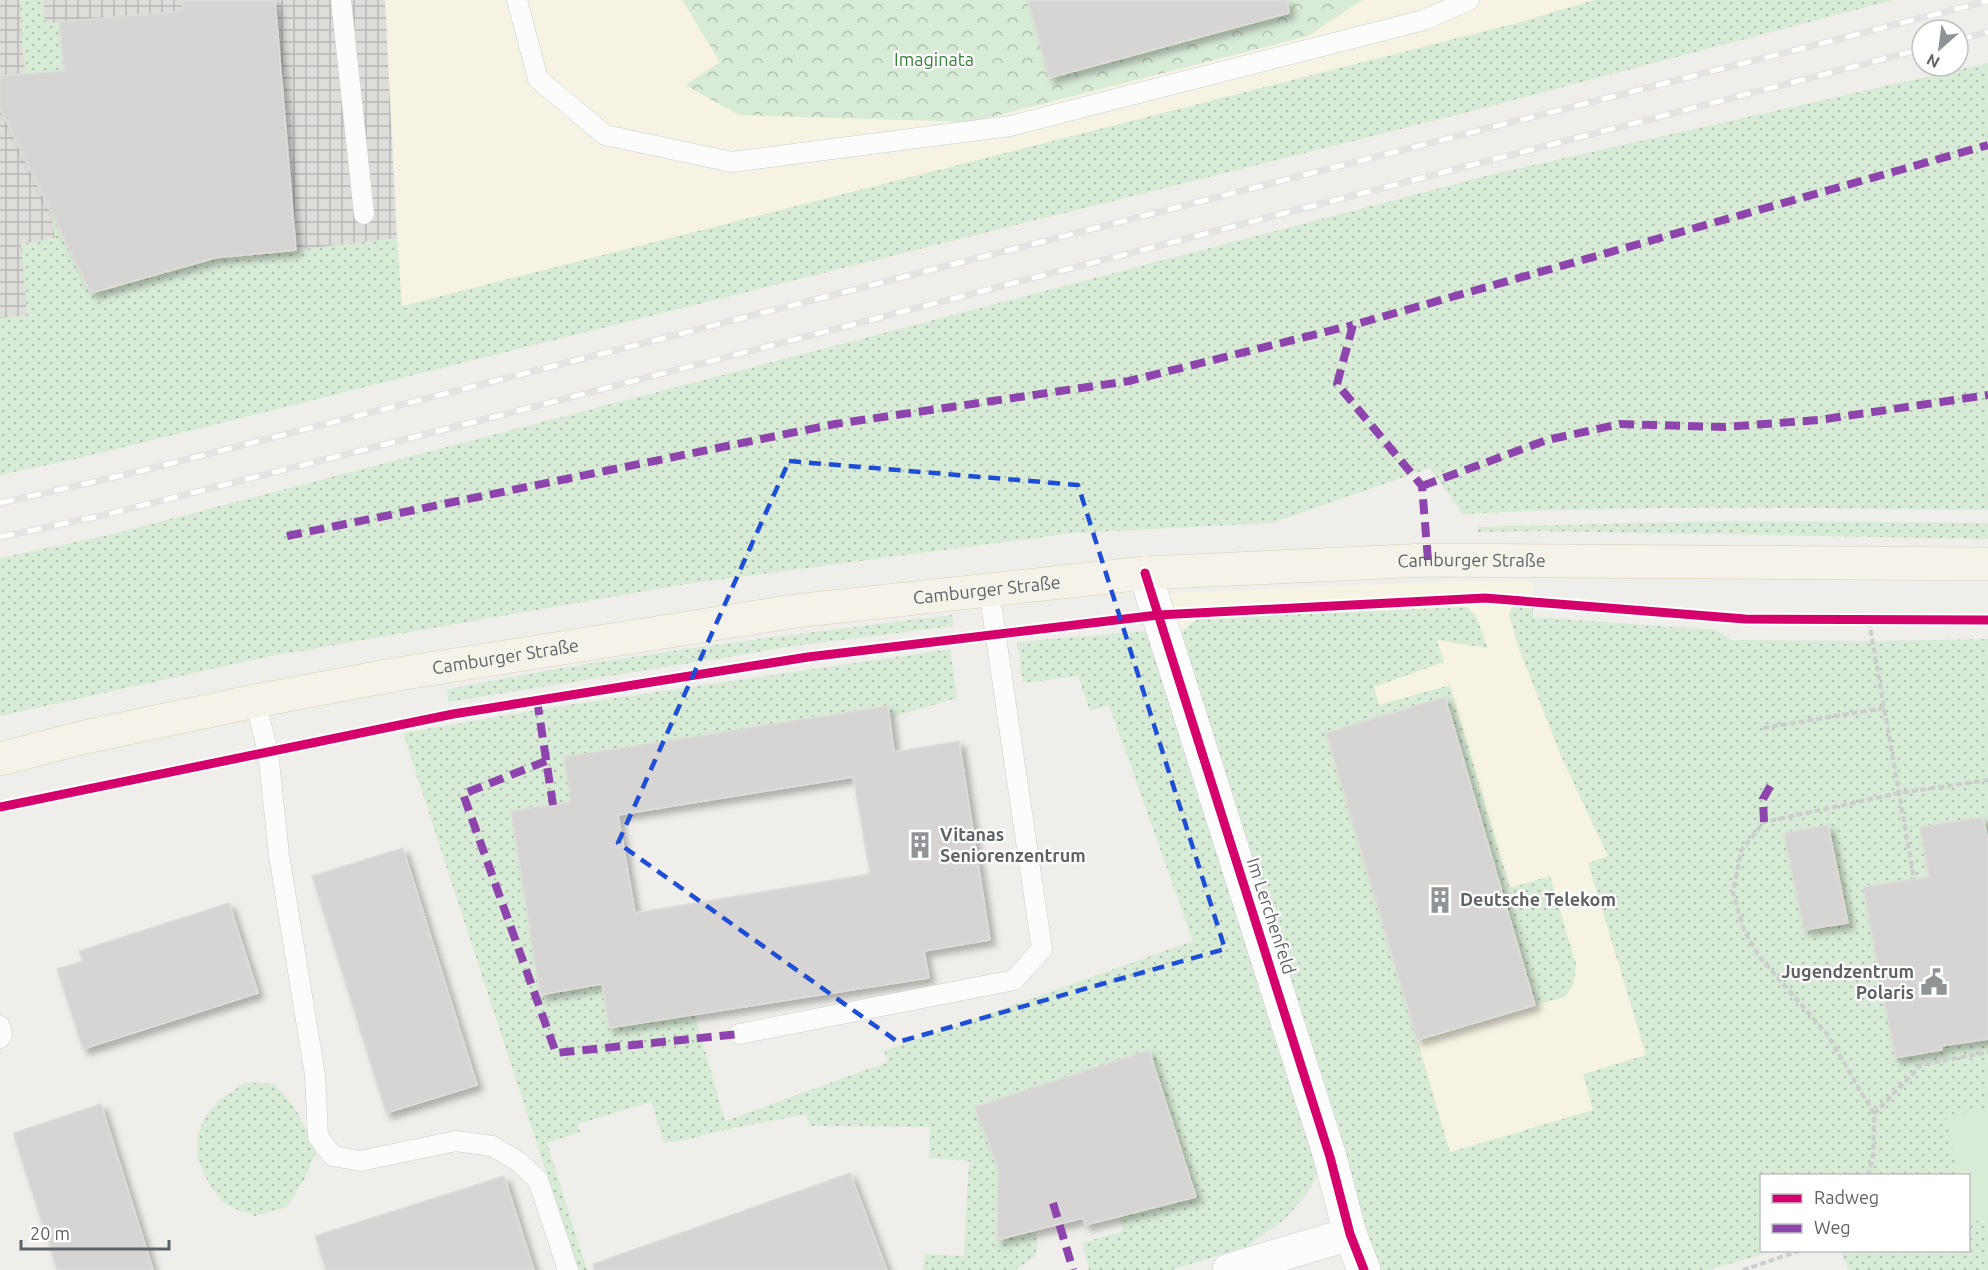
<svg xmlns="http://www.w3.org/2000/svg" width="1988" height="1270" viewBox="0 0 1988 1270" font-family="Ubuntu,sans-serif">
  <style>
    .commercial { fill: #f7f3e4 }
    .industrial { fill: url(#industrial-grid) }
    .grass { fill: url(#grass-dots) }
    .park { fill: url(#park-crowns) }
    .garden { fill: #d8ebd6 }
    .building { fill: #d6d5d3; stroke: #deddd9; stroke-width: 1.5; fill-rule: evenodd; filter: url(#shadow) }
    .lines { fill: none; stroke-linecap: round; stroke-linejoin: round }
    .lane-casing { stroke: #cbcccc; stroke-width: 21 }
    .street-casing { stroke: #cbcccc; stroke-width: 34 }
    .primary-casing { stroke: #d7ceb8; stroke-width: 34 }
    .path { stroke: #cacfcc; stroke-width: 4; stroke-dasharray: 6 3; stroke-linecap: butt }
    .lane { stroke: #fdfcfc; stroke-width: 20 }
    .street { stroke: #fdfcfc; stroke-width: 33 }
    .primary { stroke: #f4f2e9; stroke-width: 33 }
    .rail-casing { stroke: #e4e4e4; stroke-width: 7 }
    .rail { stroke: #fff; stroke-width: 4.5; stroke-dasharray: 14; stroke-linecap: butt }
    .quiet { stroke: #8e44ad; stroke-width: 8; stroke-dasharray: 15 8; stroke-linecap: butt }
    .cycleway-casing { stroke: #fff; stroke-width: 13 }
    .cycleway { stroke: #d6006c; stroke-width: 9 }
    .marked { fill: none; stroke: #1d4ed8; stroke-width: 4.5; stroke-dasharray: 12 8; stroke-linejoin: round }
    .labels { text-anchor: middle; stroke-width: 4.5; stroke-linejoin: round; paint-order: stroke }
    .park-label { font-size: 18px; fill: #348238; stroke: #fff }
    .street-label { font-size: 18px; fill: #5f6368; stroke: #fff }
    .poi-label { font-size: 18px; font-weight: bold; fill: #5f6368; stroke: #fff; text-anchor: start }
  </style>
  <defs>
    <pattern id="industrial-grid" width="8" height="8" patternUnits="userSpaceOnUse" patternTransform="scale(1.5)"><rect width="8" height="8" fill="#dfddda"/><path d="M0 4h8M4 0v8" fill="none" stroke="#b8b7b5"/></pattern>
    <pattern id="grass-dots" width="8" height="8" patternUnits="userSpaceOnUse" patternTransform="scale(1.5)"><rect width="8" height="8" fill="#d8ebd6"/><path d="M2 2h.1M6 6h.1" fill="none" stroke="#b2c2b1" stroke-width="1.8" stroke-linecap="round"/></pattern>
    <pattern id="park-crowns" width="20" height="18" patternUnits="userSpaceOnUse" patternTransform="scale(1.5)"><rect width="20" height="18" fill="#d8ebd6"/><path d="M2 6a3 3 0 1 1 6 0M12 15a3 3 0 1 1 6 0" fill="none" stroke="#b2c2b1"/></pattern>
    <filter id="shadow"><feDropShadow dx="5.5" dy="5.5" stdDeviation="3" flood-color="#0004"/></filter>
  </defs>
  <rect width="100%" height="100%" fill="#efeeea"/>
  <g class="commercial">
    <polygon points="385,0 1594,0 1521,22 402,307"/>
    <polygon points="1462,581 1533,582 1533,617 1762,1176 1762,1250 1774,1251 1708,1270 1380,1270 1343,1156 1142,594"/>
  </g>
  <polygon class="industrial" points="0,0 385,0 398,264 0,371"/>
  <g class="grass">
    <polygon points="20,0 43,0 45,23 59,22 83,275 397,238 402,306 1521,22 1594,0 1893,0 1476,110 1133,196 80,458 0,475 0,318 27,315 21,244 55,238 23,58"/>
    <path d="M1988,63v447c-175,-2 -350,-5 -525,4l-33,-46 -158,55 -199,10 -387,51 -420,73 -266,59v-158l113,-24 1381,-360z"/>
    <polygon points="1732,521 1988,523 1988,539 1538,531 1478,532 1478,527"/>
    <path d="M1512,606l21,2v9l183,13 15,10 141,1 116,-2v631h-139l-9,-19 128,-1v-74h-206v74l12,1 -66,19h-328l-202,-624c4,-15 8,-22 23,-28l266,-11 9,9 12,32 -51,-8 7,22 -70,25 5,18 71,-20 60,203 40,-12 26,88 -2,19 -9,14 -30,8 -90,-307 -118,35 123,419 143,-42 -10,-36 63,-19 -58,-192 20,-7 -48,-102 -42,-108 -9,-31z"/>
    <path d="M952,615l1,11 -152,19 -352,57 -3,-12c167,-35 337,-54 506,-75z"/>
    <polygon points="1144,631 1156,636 1321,1163 1309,1191 1285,1219 1246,1247 1171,1270 1089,1270 1082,1243 1123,1231 1119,1217 1196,1197 1148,1050 975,1107 998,1168 997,1240 1036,1230 1037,1249 1034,1257 1015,1270 923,1270 924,1254 964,1256 969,1161 929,1158 930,1127 809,1126 807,1114 715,1132 682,1141 664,1143 651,1102 578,1124 580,1132 547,1143 587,1270 578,1270 403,733 560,706 950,649 957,698 889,718 887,706 564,757 571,803 540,994 602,984 610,1028 695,1015 725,1121 888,1062 884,1051 1193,941 1109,705 1090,711 1078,676 1023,683 1017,642"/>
    <path d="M246,1082l28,2c22,22 31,40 42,68l-12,28 -17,27 -32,9 -29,-11 -15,-17 -13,-28 -1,-23 8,-21 16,-17z"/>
  </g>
  <polygon class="park" points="682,0 1362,0 1308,36 972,122 739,115 685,85 720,62"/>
  <polygon class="garden" points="1988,1109 1988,1219 1969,1222 1968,1176 1957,1175 1946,1115"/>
  <g class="building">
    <polygon points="182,0 275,0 296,250 215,258 91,293 0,109 0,76 64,71 59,22 183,11"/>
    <polygon points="1028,0 1287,0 1289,13 1049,78"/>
    <polygon points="1445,697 1535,1005 1417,1040 1326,733"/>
    <path d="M888,706l6,46 65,-11 31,199 -66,11 5,27 -320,50 -7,-44 -62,11 -29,-184 60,-9 -7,-45zM853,777l17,97 -235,39 -17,-98z"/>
    <polygon points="1983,817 1988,842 1988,1039 1941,1046 1942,1050 1895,1058 1863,887 1929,877 1920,827"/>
    <polygon points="1828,825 1848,923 1804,930 1784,833"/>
    <polygon points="403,848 477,1085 386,1113 312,876"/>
    <polygon points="229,903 258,993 83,1049 57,969 83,961 79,951"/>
    <polygon points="1149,1050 1196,1197 1085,1225 1083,1218 997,1240 998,1168 975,1107"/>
    <polygon points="101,1104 153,1270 57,1270 13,1133"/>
    <polygon points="850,1173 887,1270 594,1270 593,1264"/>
    <polygon points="504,1176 534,1270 326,1270 315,1236"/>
  </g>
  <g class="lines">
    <defs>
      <g id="lane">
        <polyline points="341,0 364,214"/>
        <polyline points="517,0 538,79 605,135 732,162 1010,126 1424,20 1469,0"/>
        <polyline points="255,701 268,752 279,855 315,1075 318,1137 333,1156 360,1161 456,1141 492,1146 519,1162 538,1180 568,1270"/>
        <polyline points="0,1026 2,1034 0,1038"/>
        <polyline points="739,1034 1014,980 1042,949 989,590"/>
      </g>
      <g id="street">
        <polyline points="1145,573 1330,1157 1350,1234 1364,1270"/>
        <polyline points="1229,1270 1350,1234"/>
      </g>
      <g id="primary">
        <path id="s1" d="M0,759l85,-22 170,-36 143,-27 397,-63 350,-38 283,-13 560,4"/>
      </g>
    </defs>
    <use href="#lane" class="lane-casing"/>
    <use href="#street" class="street-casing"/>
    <use href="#primary" class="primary-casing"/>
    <g class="path">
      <polyline points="1869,621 1914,879"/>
      <polyline points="1763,728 1884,708"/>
      <polyline points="1874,1114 1921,1065 1988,1052"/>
      <polyline points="1868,1176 1873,1156 1874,1114 1827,1034 1758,955 1744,930 1733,893 1741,851 1764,822 1899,793 1988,780"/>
      <polyline points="1743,1270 1802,1250"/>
    </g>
    <use href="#lane" class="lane"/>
    <use href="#street" class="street"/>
    <use href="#primary" class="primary"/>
    <defs>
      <g id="rail">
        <polyline points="1958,40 1988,32"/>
        <polyline points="0,503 137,472 1988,1"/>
        <polyline points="0,537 100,516 482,420 1922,49"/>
      </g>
    </defs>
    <use href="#rail" class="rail-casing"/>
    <use href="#rail" class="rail"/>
    <g class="quiet">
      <polyline points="1422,486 1547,440 1620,424 1724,427 1819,420 1988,395"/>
      <polyline points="287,536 835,424 1129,381 1353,325"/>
      <polyline points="1428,560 1422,486 1337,384 1353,325 1988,145"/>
      <polyline points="537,700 553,805"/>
      <polyline points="546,761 463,794 556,1053 739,1034"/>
      <polyline points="1764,822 1763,799 1772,783"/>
      <polyline points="1053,1203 1073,1270"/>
    </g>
    <defs>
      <g id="cycleway">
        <polyline points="1145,573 1330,1157 1350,1234 1364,1270"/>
        <polyline points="0,807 453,714 808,657 1158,615 1485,598 1745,619 1988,620"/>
      </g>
    </defs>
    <use href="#cycleway" class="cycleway-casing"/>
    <use href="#cycleway" class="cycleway"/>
  </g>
  <path class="marked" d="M789,461l289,24 147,464 -327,93 -280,-199z"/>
  <defs>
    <symbol id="building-bare" viewBox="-9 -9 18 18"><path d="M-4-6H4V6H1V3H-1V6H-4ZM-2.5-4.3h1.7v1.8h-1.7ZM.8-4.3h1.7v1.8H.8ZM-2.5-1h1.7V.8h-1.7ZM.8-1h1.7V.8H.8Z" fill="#919496" stroke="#fff" stroke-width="2.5" paint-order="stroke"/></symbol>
    <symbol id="civic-bare" viewBox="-9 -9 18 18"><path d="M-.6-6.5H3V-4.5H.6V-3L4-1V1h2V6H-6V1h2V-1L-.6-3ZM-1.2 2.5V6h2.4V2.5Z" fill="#919496" stroke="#fff" stroke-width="2.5" paint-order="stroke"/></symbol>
  </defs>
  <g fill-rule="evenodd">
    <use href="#building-bare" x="901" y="826" width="38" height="38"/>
    <use href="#building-bare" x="1421" y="881" width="38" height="38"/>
    <use href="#civic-bare" x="1915" y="963" width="38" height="38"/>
  </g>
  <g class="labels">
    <g class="park-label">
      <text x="934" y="66">Imaginata</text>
    </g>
    <g class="street-label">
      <text dy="6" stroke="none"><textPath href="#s1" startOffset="1488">Camburger Straße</textPath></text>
      <text dy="6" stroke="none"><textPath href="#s1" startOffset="1002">Camburger Straße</textPath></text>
      <text dy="6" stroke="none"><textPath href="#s1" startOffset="516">Camburger Straße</textPath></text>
      <text transform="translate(1271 916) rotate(72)" y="6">Im Lerchenfeld</text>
    </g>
    <g class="poi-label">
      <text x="940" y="841">Vitanas<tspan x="940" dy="21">Seniorenzentrum</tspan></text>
      <text x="1460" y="906">Deutsche Telekom</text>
      <text x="1914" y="978" text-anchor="end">Jugendzentrum<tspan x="1914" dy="21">Polaris</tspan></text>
    </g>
  </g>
  <rect x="1760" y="1174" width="210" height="78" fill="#ffffff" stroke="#bfc1c3" stroke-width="1.5"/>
  <rect x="1772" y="1194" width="30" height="9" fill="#d6006c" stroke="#bfc1c3" stroke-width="1.5"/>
  <text x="1814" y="1204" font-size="18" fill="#5f6368">Radweg</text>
  <rect x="1772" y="1224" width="30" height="9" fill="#8e44ad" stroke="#bfc1c3" stroke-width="1.5"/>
  <text x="1814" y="1234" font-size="18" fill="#5f6368">Weg</text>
  <g transform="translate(1940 48) rotate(208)"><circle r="28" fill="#ffffff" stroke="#bfc1c3" stroke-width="1.5"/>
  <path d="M0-4.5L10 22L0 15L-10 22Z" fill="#919496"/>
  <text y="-9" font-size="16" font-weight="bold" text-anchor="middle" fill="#5f6368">N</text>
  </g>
  <path d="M21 1240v9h148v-9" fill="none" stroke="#5f6368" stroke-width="3"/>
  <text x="30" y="1240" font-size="18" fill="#5f6368" stroke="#ffffff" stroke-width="4.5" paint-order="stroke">20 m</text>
</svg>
